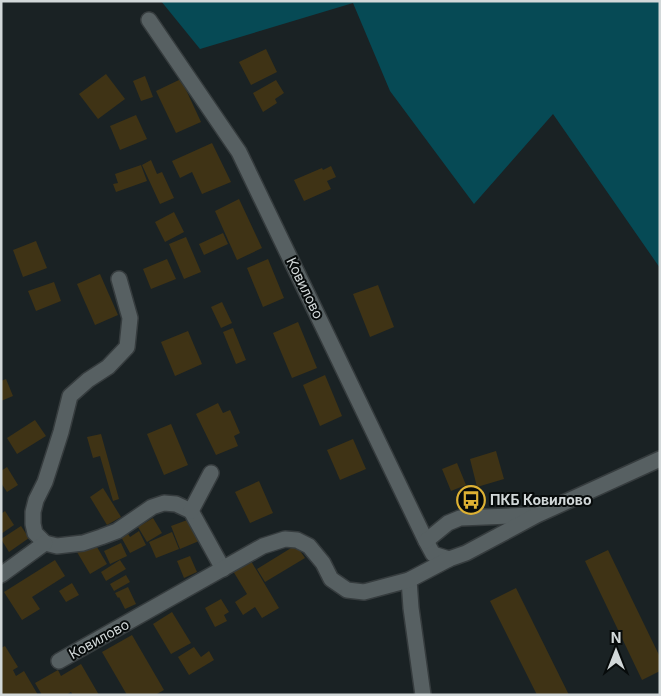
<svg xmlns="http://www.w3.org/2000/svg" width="661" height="696" viewBox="0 0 661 696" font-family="Inter,sans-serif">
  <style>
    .green { fill: #064a55 }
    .building { fill: #3f3315 }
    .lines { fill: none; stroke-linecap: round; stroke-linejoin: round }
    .minor-casing { stroke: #363c3e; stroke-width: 18 }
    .minor { stroke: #576062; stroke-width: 15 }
    .labels { text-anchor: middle; stroke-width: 4; stroke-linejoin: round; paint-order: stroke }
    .street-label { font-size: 14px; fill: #d2d8d9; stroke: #070b0b }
    .poi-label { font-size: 14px; font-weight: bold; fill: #d2d8d9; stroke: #070b0b; text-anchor: start }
  </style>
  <rect width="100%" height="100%" fill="#1a2224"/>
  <polygon class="green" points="161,1 660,1 660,268 553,114 474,204 390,91 353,3 200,49"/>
  <g class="building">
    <polygon points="266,49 277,72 251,85 239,62"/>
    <polygon points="106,74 125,99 98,119 79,94"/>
    <polygon points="145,76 153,97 141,101 133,81"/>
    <polygon points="181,79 201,122 176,133 156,91"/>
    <polygon points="276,80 284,93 275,99 277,103 263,112 253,93"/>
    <polygon points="136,115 147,139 120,150 110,126"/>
    <polygon points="212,143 231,182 202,194 192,172 180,178 172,161"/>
    <polygon points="151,160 157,174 162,172 174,198 160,204 142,165"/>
    <polygon points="141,165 147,181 116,192 113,184 118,183 115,174"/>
    <polygon points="331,166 336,177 327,181 331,189 304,201 294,180 322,168 323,170"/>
    <polygon points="239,199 262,248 237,260 215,211"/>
    <polygon points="174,212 184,232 165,242 155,222"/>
    <polygon points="223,233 228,244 204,255 199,244"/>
    <polygon points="186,237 201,272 184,279 169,244"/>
    <polygon points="36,241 47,268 23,277 13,250"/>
    <polygon points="167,259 176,279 151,289 143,269"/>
    <polygon points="268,259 284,298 263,307 247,268"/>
    <polygon points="100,274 118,315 95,325 77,284"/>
    <polygon points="54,282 61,301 36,311 28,291"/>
    <polygon points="378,285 394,327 370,337 353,294"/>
    <polygon points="222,302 232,323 221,328 211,307"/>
    <polygon points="298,322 317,368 292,378 273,333"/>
    <polygon points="233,328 246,360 236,364 223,332"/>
    <polygon points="188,331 202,364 175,376 161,342"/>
    <polygon points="325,375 342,416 320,426 303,385"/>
    <polygon points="6,379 13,396 1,401 1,381"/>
    <polygon points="218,403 223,413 230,410 240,433 234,436 238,446 216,455 196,414"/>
    <polygon points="35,420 46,436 17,454 7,438"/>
    <polygon points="171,424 188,465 164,475 147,434"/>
    <polygon points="101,434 119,499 113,501 100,456 93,458 87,437"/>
    <polygon points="353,439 366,469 340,480 327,450"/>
    <polygon points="496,451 504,479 477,487 470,459"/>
    <polygon points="457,463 466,485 451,491 442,469"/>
    <polygon points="7,467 18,485 7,492 1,483 1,471"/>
    <polygon points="259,481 273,513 250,523 235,492"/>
    <polygon points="103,488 121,517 107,525 90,497"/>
    <polygon points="5,511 14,525 1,534 1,514"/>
    <polygon points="153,518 162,533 147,542 138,527"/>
    <polygon points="190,519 199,541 180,549 171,526"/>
    <polygon points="21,526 29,538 9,552 1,539"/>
    <polygon points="139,531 146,545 130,553 120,535 127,532 130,537"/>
    <polygon points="172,532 179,549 156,558 149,542"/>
    <polygon points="94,542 107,564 90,574 77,552"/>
    <polygon points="121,543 127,556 110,564 104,551"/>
    <polygon points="296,545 305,558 265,582 257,569"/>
    <polygon points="608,550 660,657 660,671 642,680 585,561"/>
    <polygon points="190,556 197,572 184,578 177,561"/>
    <polygon points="55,560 65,576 32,597 40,609 22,620 4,592"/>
    <polygon points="120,560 126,569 106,581 101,572"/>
    <polygon points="251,561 279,608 262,618 255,607 243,615 235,602 247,594 233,571"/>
    <polygon points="126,575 130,582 114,591 110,584"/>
    <polygon points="72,583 79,595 66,602 59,591"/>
    <polygon points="128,587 136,604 125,609 119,597 118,598 115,593"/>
    <polygon points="516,588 569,695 537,695 490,601"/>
    <polygon points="221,599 229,612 224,615 227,621 215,627 205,608"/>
    <polygon points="172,612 191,643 171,654 153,624"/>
    <polygon points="132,635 164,690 155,695 127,695 102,652"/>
    <polygon points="5,646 18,667 13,670 16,676 24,671 38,695 1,695 1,648"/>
    <polygon points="194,647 201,657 209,651 214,660 189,675 178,657"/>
    <polygon points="81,664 99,695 73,695 71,692 66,695 42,695 35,683 58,670 61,676"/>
  </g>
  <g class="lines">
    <defs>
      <g id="minor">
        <polyline points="149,20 239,152 426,541 433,554 449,559"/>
        <polyline points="119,279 130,318 127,347 108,367 88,380 70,396 61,432 45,482 36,500 33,512 33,524 35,533 45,543 57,546 83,543 101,537 117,531 152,507 164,503 176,504 191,511 223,569"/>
        <polyline points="191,511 211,473"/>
        <polyline points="426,541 448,523 460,518 533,515"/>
        <polyline points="1,575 45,543"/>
        <polyline points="409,580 411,608 423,695"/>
        <polyline points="59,661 263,546 285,539 297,540 309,546 323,563 331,579 347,590 364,592 409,580 449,559 466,553 537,515 660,459"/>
      </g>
    </defs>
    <use href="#minor" class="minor-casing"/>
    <use href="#minor" class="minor"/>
  </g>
  <defs>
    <symbol id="bus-ring" viewBox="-11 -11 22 22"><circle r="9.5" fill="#070b0b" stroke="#deb133" stroke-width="1.5"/><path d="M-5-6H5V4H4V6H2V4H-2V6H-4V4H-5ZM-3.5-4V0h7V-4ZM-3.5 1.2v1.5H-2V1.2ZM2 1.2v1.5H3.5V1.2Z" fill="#deb133"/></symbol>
  </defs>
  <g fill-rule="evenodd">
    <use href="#bus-ring" x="455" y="484" width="32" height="32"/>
  </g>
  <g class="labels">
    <g class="street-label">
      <text transform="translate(305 288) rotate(64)" y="5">Ковилово</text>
      <text transform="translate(99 639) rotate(-29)" y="5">Ковилово</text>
    </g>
    <g class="poi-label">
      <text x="490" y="505">ПКБ Ковилово</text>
    </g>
  </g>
  <rect width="661" height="696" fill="none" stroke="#d2d8d9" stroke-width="5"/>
  <g transform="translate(616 651)" stroke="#070b0b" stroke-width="4" paint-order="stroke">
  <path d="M0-4L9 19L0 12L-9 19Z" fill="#d2d8d9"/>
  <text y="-8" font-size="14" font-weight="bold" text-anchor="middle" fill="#d2d8d9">N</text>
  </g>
</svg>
